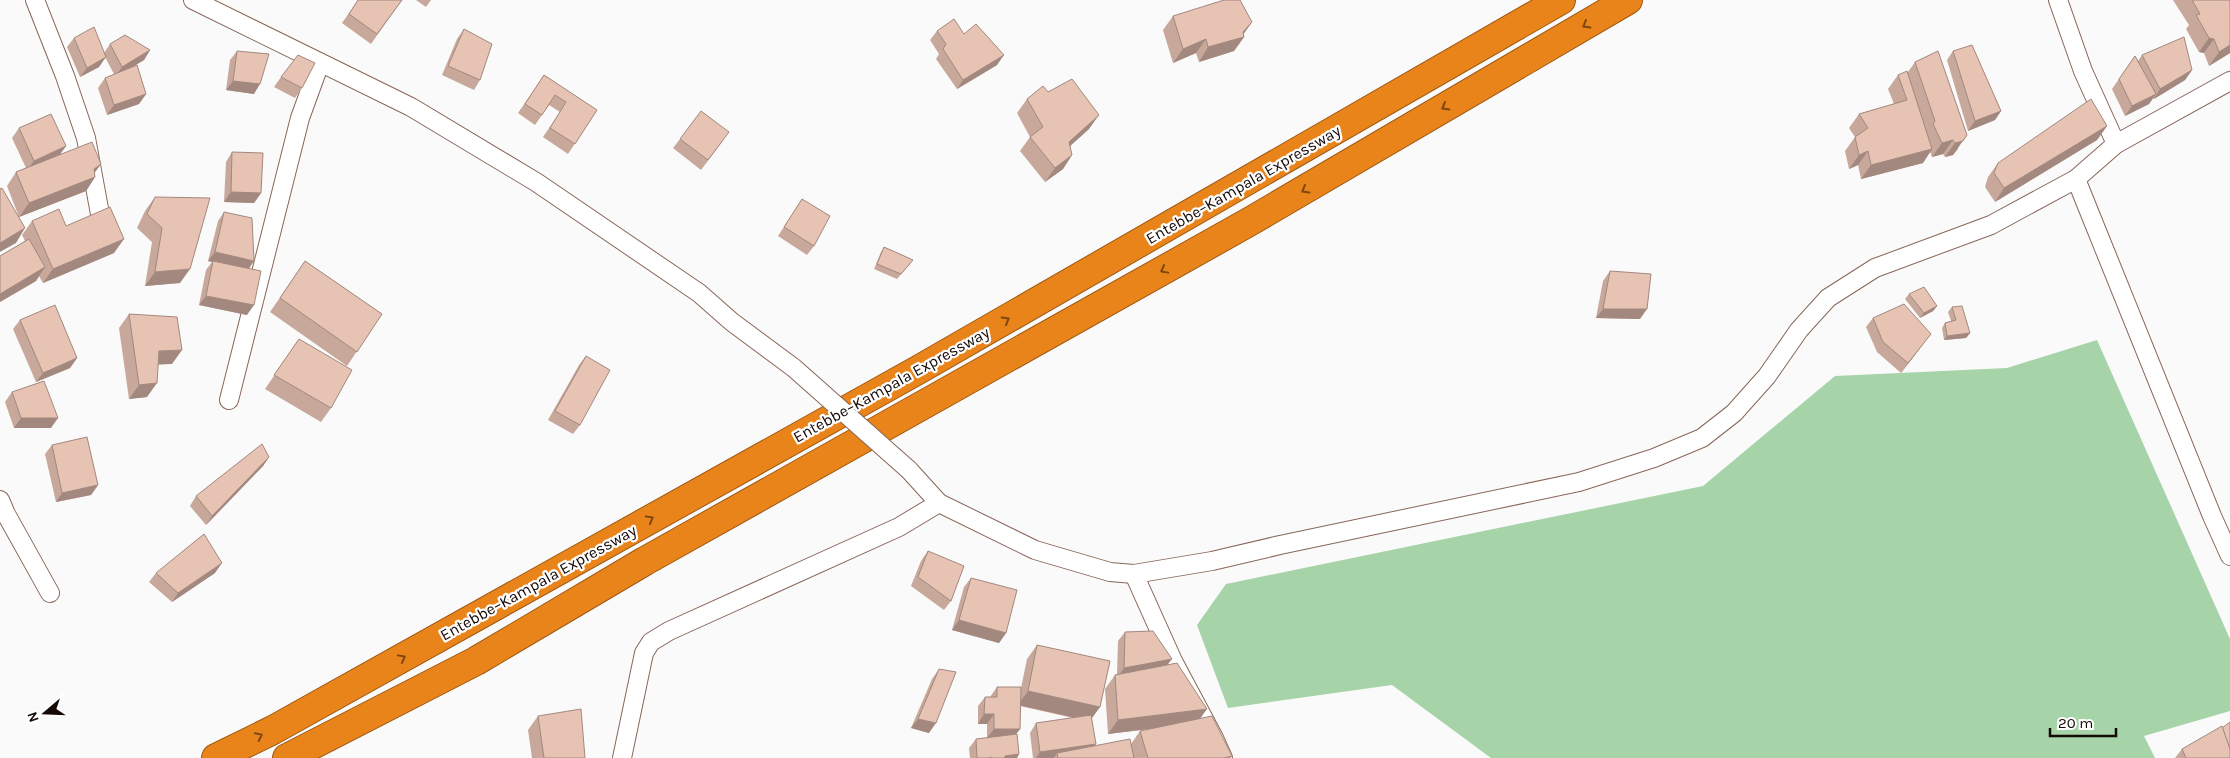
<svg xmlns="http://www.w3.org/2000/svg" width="2230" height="758" viewBox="0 0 2230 758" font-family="Karla,sans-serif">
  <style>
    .forest { fill: #a6d3a7 }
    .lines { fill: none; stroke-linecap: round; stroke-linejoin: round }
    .street-casing { stroke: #876759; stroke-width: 20 }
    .highway-casing { stroke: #9f5913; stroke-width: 30 }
    .street { stroke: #fff; stroke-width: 18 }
    .highway { stroke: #e9841b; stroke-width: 28 }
    .street-bridge-casing { stroke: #876759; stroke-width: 20; stroke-linecap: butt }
    .street-bridge { stroke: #fff; stroke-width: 18 }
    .wall { fill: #c7a89b }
    .shaded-wall { fill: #a2887e }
    .building { fill: #e7c3b4; stroke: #a2887e }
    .oneway { stroke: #7f4610 }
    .labels { text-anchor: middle; stroke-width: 4.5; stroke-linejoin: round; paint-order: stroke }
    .street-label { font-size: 16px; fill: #150905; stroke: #fff }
  </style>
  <rect width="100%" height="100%" fill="#fafafa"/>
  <polygon class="forest" points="2097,340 2230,639 2230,711 2144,736 2155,758 1491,758 1392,685 1228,708 1197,625 1226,584 1703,486 1835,376 2007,368"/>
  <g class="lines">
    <defs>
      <g id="street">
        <polyline points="35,0 65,76 86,138 100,214"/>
        <polyline points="193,0 411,107 536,182 699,293 732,322 794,368"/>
        <polyline points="2058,0 2083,71 2116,144"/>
        <polyline points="2076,179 2212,516 2230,556"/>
        <polyline points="229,400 300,118 320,63"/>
        <polyline points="909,470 939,503"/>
        <polyline points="0,500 6,514 50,593"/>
        <polyline points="1134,574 1173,661 1214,738 1223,758"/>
        <polyline points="622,758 644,653 651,642 669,631 899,527 939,503 1035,550 1110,572 1134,574 1212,561 1280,545 1579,482 1654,458 1702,438 1734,413 1767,376 1799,330 1828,298 1875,268 1991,225 2076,179 2116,144 2230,81"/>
      </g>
      <g id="highway">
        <polyline points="216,758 273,730 918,370 1561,0"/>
        <polyline points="287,758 476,661 645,561 1249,222 1628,0"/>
      </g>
    </defs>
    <use href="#street" class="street-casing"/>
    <use href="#highway" class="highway-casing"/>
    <use href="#street" class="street"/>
    <use href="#highway" class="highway"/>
    <defs>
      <polyline id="street-bridge" points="794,368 909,470"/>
    </defs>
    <use href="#street-bridge" class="street-bridge-casing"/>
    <use href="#street-bridge" class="street-bridge"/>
  </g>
  <g class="wall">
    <polygon points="358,0 402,0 371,44 342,23"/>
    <polygon points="416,0 431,0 426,7"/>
    <polygon points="2173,0 2230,0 2230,53 2209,66 2204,53 2199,52 2186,29 2189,25"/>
    <polygon points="1173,16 1252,22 1243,35 1244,37 1234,51 1199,62 1196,53 1173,63 1163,30"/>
    <polygon points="464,29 480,80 474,90 442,75 457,39"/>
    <polygon points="937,31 997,65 957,89 936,59 939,54 930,40"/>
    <polygon points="74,38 104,53 110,44 150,50 144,60 131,68 146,94 139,104 107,115 98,88 105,78 114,74 105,57 99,67 80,77 67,47"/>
    <polygon points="237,51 254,94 226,90 230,60"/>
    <polygon points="1953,51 2001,111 1995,120 1968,131 1947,60"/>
    <polygon points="2142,55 2192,70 2185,80 2154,99 2153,98 2149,104 2125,116 2112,89 2135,56 2138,61"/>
    <polygon points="1915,62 1958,149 1953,155 1945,157 1943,154 1932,157 1930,152 1923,163 1861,179 1858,165 1849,169 1845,151 1855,137 1849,128 1859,114 1894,104 1888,89 1898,75 1908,72"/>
    <polygon points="544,75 597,110 568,154 543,137 560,112 549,105 535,125 518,113"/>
    <polygon points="281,77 302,88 295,98 274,87"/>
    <polygon points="1048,92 1089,129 1070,146 1072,155 1063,169 1045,182 1020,151 1030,137 1017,113 1027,99"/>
    <polygon points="2107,126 2097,140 1995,202 1985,187 1988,177 1998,163"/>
    <polygon points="19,128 66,146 60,154 95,172 95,177 86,191 19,217 7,186 16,172 26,168 12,138"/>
    <polygon points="680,139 722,142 701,170 673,148"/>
    <polygon points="232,152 261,193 254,203 224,202 226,162"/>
    <polygon points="155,197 180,283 145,286 152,242 137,228 145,211"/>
    <polygon points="802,199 814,246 807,255 778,236"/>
    <polygon points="224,212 249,268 247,315 199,305 206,270 212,262 208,261 218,221"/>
    <polygon points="32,221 66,226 114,253 43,283 39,276 36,281 0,302 0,256 25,241 22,235"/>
    <polygon points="884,247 913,260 897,279 874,269 881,252"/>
    <polygon points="305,261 382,314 347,366 270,312"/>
    <polygon points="1610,271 1640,319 1596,318 1603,281"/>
    <polygon points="1909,294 1937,306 1933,311 1920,318 1905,299"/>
    <polygon points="1952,307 1970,333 1966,338 1944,340 1942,328 1945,323 1951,321 1948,312"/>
    <polygon points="129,314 172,364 158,364 147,397 129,399 119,328"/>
    <polygon points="1873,318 1924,343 1901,373 1877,352 1866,327"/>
    <polygon points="20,320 77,358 70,368 36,382 13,329"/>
    <polygon points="299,339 331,408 321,422 265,389"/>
    <polygon points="586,356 580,425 573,434 548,420 579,365"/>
    <polygon points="12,392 51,428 14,428 5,402"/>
    <polygon points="52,445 98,485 91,495 56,502 45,454"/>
    <polygon points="269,457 263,466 206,525 190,506 196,496"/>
    <polygon points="928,551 951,601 944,610 911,586 921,561"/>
    <polygon points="156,573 215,573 172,602 149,582"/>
    <polygon points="971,578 1006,633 999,643 952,630 964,587"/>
    <polygon points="1125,632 1167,665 1200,719 1232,756 1231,758 1134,758 1133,754 1134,758 1033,758 1030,733 1036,723 1073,718 1020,706 1020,729 1016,734 1019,754 1017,758 970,758 969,748 976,739 987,738 987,724 978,724 978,706 985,697 990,697 997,687 1020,693 1027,659 1037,645 1092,719 1095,746 1131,744 1140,731 1158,728 1108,734 1105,689 1115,675 1117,675 1118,641"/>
    <polygon points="939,669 929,733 911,728 932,679"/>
    <polygon points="538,716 585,758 532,758 528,730"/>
    <polygon points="2222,728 2230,758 2175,758 2182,749"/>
  </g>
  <g class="shaded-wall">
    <polygon points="1252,22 1242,36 1244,37 1234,51 1199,62 1208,47 1243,32"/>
    <polygon points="2209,38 2214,39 2204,53 2199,52"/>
    <polygon points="1206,39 1196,53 1173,63 1183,49"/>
    <polygon points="2230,45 2230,53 2209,66 2219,52"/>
    <polygon points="150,50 144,60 115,77 122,67"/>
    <polygon points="1004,55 997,65 957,89 963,80"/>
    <polygon points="106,57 99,67 80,77 87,68"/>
    <polygon points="2192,70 2185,80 2154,99 2160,89"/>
    <polygon points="233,81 260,84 254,94 226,90"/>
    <polygon points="146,94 139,104 107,115 114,105"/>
    <polygon points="2156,94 2149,104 2125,116 2132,106"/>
    <polygon points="2001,111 1995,120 1968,131 1975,121"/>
    <polygon points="1099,115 1089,129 1059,156 1069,142"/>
    <polygon points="2107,126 2097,140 1995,202 2004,188"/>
    <polygon points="1967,135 1953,155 1945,157 1955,143"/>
    <polygon points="1953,140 1943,154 1932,157 1942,143"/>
    <polygon points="66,146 59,156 27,170 34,161"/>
    <polygon points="1932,149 1923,163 1861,179 1871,165"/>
    <polygon points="1868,151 1858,165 1849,169 1859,155"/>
    <polygon points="1072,155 1063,169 1045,182 1055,168"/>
    <polygon points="101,164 91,178 95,177 86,191 19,217 29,203 94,169"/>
    <polygon points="231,192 261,193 254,203 224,202"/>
    <polygon points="25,228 16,243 0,252 0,243"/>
    <polygon points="124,239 114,253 43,283 53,269"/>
    <polygon points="215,252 254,261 248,270 213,261 212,262 208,261"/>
    <polygon points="45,267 36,281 0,302 0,294"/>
    <polygon points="190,269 180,283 145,286 155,272"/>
    <polygon points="206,296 254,305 247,315 199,305"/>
    <polygon points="1937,306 1933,311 1920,318 1924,313"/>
    <polygon points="1603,309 1647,309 1640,319 1596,318"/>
    <polygon points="1970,333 1966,338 1944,340 1947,336"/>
    <polygon points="1931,334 1924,343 1901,373 1908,363"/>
    <polygon points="182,350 172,364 149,365 159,351"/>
    <polygon points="77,358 70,368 36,382 43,373"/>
    <polygon points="157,383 147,397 129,399 139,385"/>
    <polygon points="21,418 58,418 51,428 14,428"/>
    <polygon points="269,457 263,466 206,525 212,516"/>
    <polygon points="98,485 91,495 56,502 62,493"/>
    <polygon points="222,563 215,573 172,602 178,593"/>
    <polygon points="959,620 1006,633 999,643 952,630"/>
    <polygon points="1172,659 1165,668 1117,678 1124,668"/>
    <polygon points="1028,691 1100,707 1090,721 1018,705"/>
    <polygon points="1207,709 1197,723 1108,734 1118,720"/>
    <polygon points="984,714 994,714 987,724 978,724"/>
    <polygon points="918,719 936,723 929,733 911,728"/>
    <polygon points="994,729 1020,729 1013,738 987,738"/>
    <polygon points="1096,744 1089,754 1057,753 1054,758 1036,758 1040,752"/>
    <polygon points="1019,754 1017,758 1003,758 1005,756"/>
  </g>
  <g class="building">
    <polygon points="358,0 402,0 377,34 349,14"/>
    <polygon points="1224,0 1240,0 1252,22 1243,32 1244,37 1208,47 1206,39 1183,49 1173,16"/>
    <polygon points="2192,0 2230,0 2230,45 2219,52 2214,39 2209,38 2196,15 2200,14"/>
    <polygon points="954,19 964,34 976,24 1004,55 963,80 943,49 946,44 937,31"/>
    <polygon points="94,27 106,57 87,68 74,38"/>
    <polygon points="464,29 492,44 480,80 448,66"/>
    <polygon points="125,35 150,50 122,67 110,44"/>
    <polygon points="2184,37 2192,70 2160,89 2142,55"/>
    <polygon points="1972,45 2001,111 1975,121 1953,51"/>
    <polygon points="237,51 269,54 260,84 233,81"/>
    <polygon points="1938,51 1967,135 1963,141 1955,143 1953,140 1942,143 1933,124 1935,121 1915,62"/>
    <polygon points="298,55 315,63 302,88 281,77"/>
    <polygon points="2135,56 2156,94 2132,106 2119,79"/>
    <polygon points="137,65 146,94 114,105 105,78"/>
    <polygon points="1907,71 1932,149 1871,165 1868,151 1859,155 1855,137 1868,128 1859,114 1907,100 1898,75"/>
    <polygon points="544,75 597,110 575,144 550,128 566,102 555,95 542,115 525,104"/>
    <polygon points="1072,79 1099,115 1069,142 1072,155 1055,168 1030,137 1043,127 1027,99 1043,86 1048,92"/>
    <polygon points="2091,99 2107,126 2004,188 1994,173 1998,163"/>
    <polygon points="701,111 729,132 708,160 680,139"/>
    <polygon points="51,114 66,146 34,161 19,128"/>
    <polygon points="92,142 101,164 94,169 95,177 29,203 16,172"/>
    <polygon points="232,152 263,153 261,193 231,192"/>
    <polygon points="2,188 25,228 0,243 0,189"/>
    <polygon points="155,197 210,198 190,269 155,272 162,228 147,214"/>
    <polygon points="802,199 830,216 814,246 784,227"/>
    <polygon points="110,207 124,239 53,269 32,221 59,209 66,226"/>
    <polygon points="224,212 252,218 254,261 215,252"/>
    <polygon points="29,239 45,267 0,294 0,256"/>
    <polygon points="884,247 913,260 901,274 877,264"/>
    <polygon points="213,261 261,271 254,305 206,296"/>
    <polygon points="305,261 382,314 357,352 280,298"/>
    <polygon points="1610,271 1651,274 1647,309 1603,309"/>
    <polygon points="1924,287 1937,306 1924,313 1909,294"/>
    <polygon points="1904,304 1931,334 1908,363 1883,342 1873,318"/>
    <polygon points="55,305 77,358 43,373 20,320"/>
    <polygon points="1962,306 1970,333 1947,336 1945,323 1956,320 1952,307"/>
    <polygon points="129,314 177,317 182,350 159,351 157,383 139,385"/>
    <polygon points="299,339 352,370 331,408 274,375"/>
    <polygon points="586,356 610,370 580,425 555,411"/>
    <polygon points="44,381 58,418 21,418 12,392"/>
    <polygon points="87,437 98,485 62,493 52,445"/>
    <polygon points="262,444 269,457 212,516 196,496"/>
    <polygon points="204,534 222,563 178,593 156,573"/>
    <polygon points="928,551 964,566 951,601 918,577"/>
    <polygon points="971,578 1017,590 1006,633 959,620"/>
    <polygon points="1153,631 1172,659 1124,668 1125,632"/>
    <polygon points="1037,645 1110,661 1100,707 1028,691"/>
    <polygon points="1177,663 1207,709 1118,720 1115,675"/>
    <polygon points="939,669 956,672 936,723 918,719"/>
    <polygon points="997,687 1021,687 1020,729 994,729 994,714 984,714 985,697 997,697"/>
    <polygon points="581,709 585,758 544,758 538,716"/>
    <polygon points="1091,715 1096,744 1040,752 1036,723"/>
    <polygon points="1212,716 1232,756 1224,758 1148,758 1140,731"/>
    <polygon points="2230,722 2230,749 2222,728"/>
    <polygon points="2222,726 2230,749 2230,758 2186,758 2182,749"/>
    <polygon points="1017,734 1019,754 1005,756 1005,758 991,758 991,757 989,758 977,758 976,739"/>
    <polygon points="1130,739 1134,758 1058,758 1057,753"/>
  </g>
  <defs><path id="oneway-chevron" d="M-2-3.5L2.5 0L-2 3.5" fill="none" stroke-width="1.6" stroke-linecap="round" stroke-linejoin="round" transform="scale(1.25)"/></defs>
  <g class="oneway">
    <use href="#oneway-chevron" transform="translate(1586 25) rotate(150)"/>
    <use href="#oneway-chevron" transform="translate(1445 107) rotate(150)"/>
    <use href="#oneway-chevron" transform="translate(1305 190) rotate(150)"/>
    <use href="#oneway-chevron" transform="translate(1164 270) rotate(151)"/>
    <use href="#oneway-chevron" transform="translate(1006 320) rotate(-30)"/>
    <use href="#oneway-chevron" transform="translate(650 519) rotate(-29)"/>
    <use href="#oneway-chevron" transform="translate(402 658) rotate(-29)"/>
    <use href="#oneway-chevron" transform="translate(259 736) rotate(-26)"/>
  </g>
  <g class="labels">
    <g class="street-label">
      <text transform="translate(1243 184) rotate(-30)" y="6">Entebbe–Kampala Expressway</text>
      <text transform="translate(891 384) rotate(-29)" y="6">Entebbe–Kampala Expressway</text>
      <text transform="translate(538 582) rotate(-29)" y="6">Entebbe–Kampala Expressway</text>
    </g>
  </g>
  <g transform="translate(45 713) rotate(251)" stroke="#ffffff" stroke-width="4" paint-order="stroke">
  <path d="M0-4L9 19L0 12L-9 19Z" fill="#150905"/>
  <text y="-8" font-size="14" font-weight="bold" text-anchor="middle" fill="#150905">N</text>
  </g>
  <path d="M2050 728v8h66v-8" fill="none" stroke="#150905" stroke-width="2.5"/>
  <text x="2058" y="728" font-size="15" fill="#150905" stroke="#ffffff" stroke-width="4" paint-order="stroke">20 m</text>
</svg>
